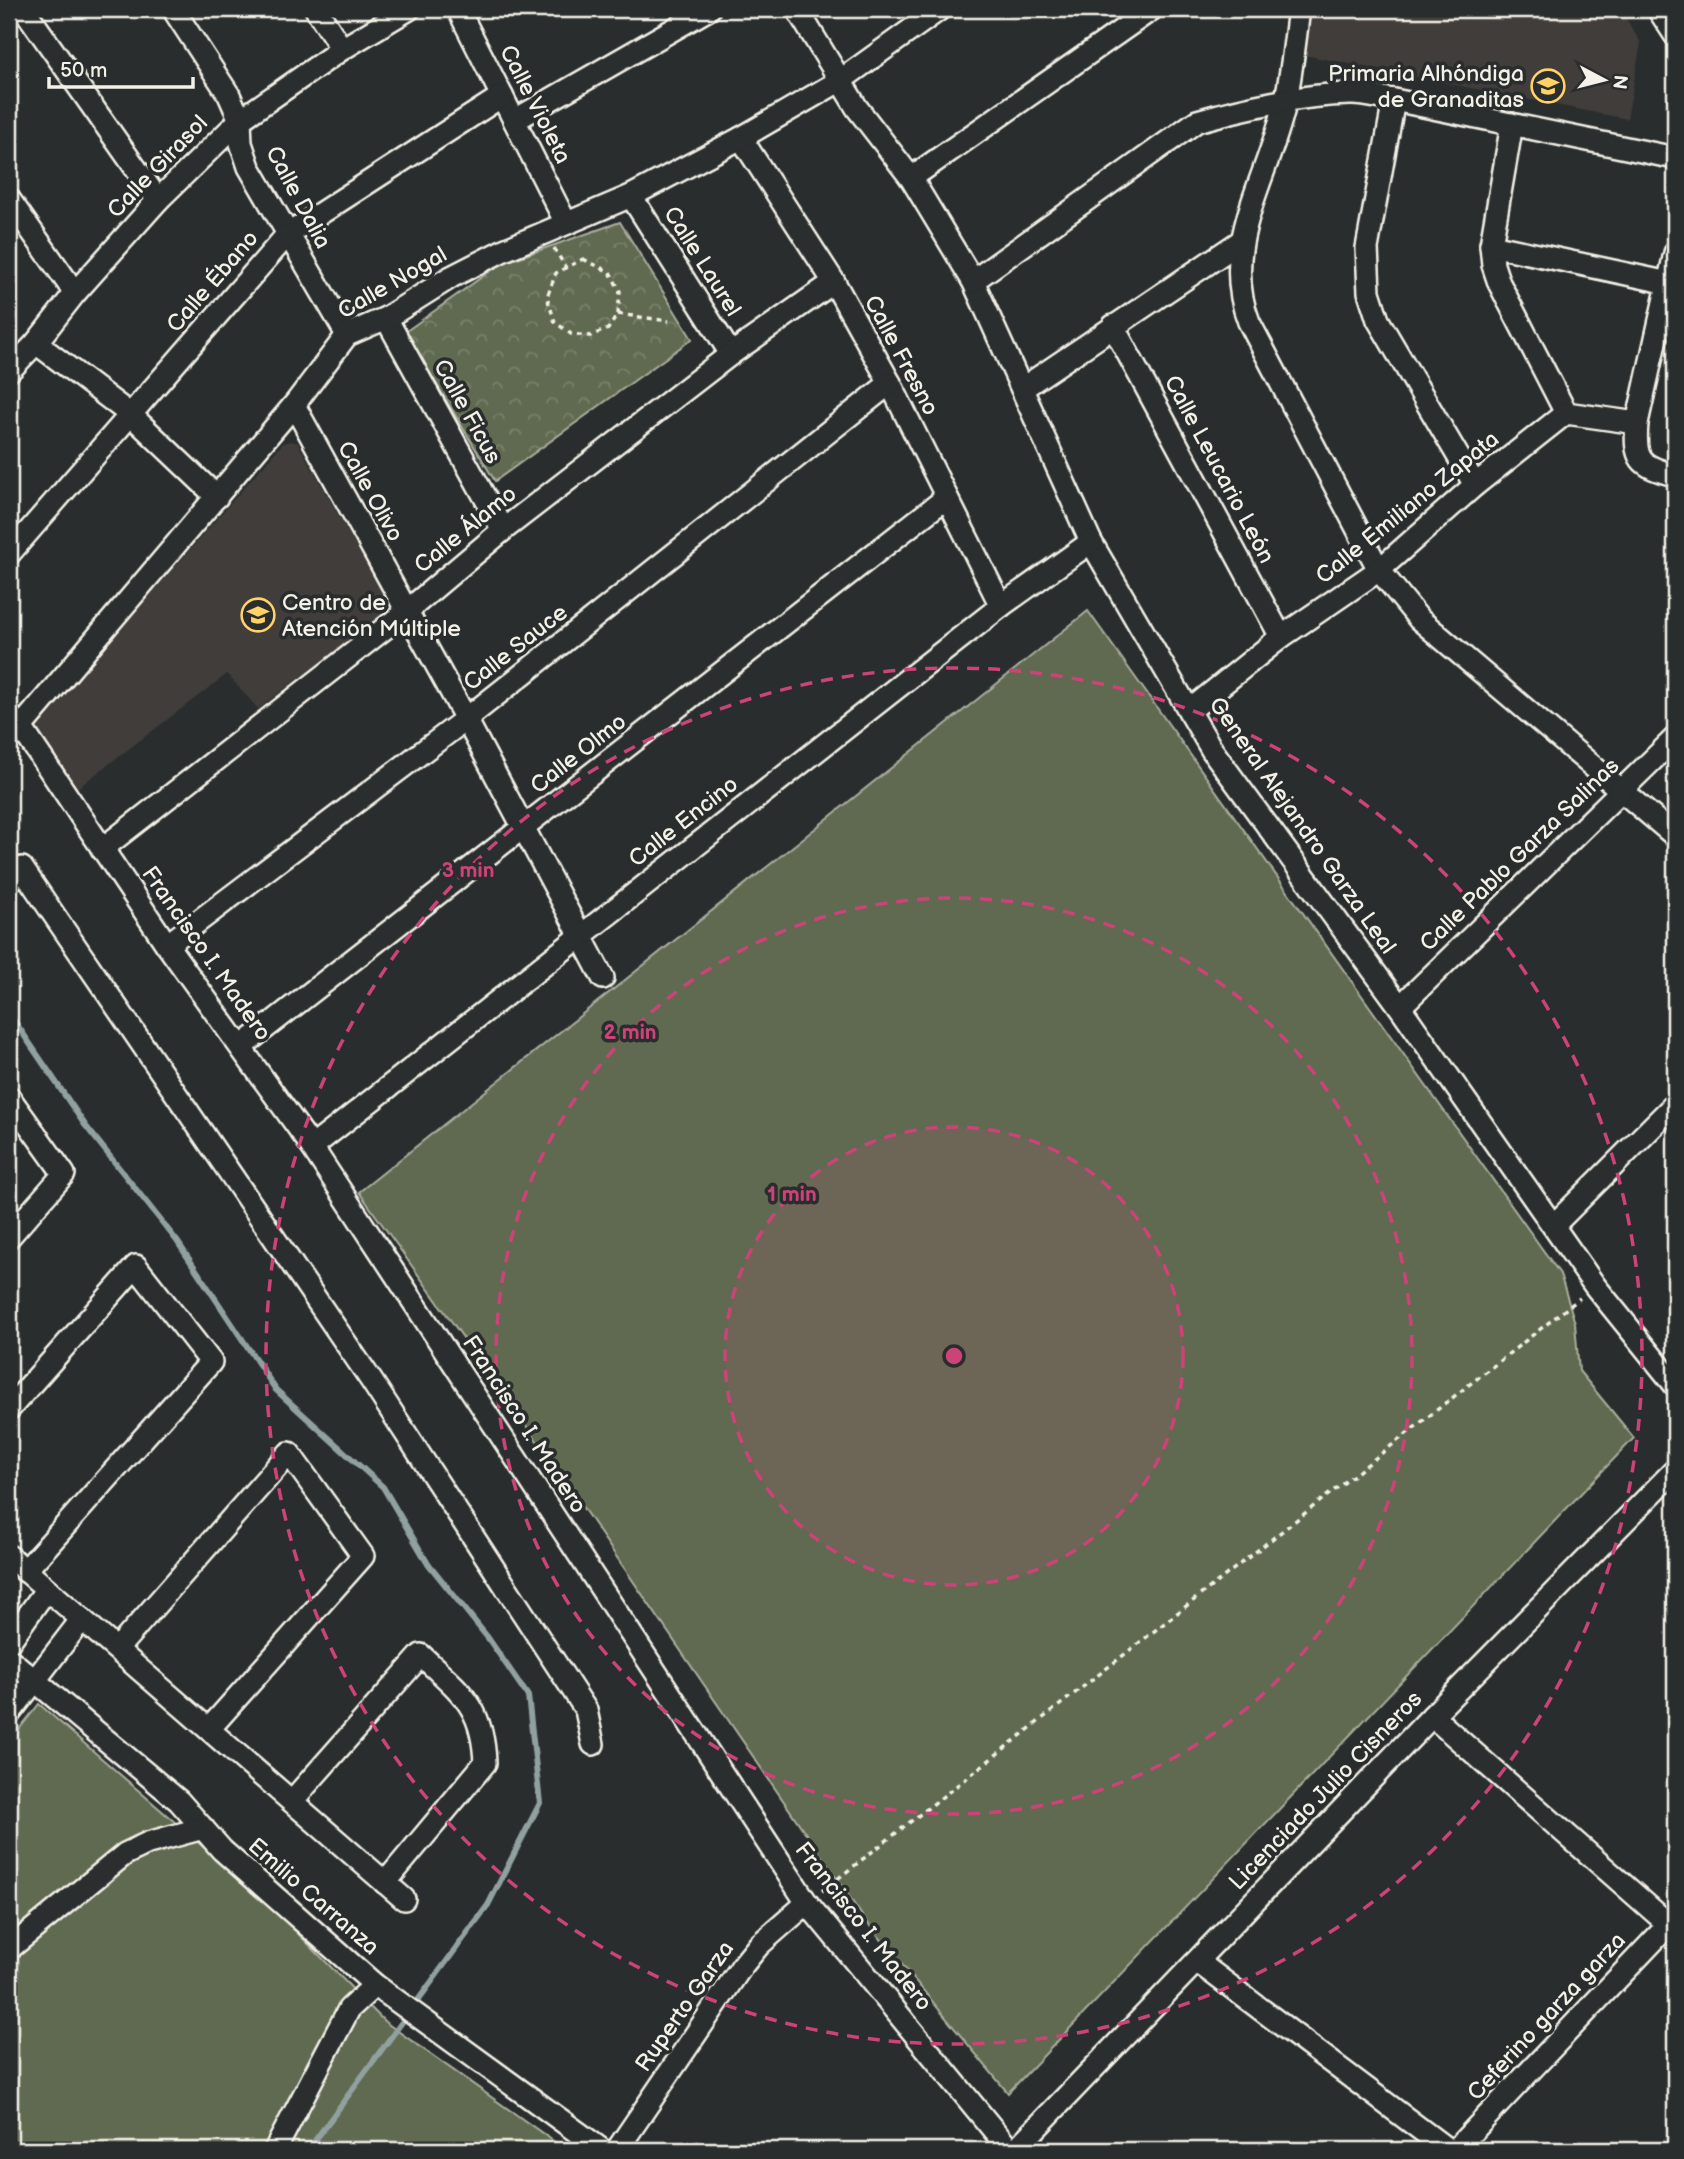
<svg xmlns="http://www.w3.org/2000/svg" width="1684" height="2159" viewBox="0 0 1684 2159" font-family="'Balsamiq Sans',sans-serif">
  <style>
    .built { fill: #3f3d3a }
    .green { fill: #616b51; stroke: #aaae9c; stroke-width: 2 }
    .forest { fill: url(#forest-crowns); stroke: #aaae9c; stroke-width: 2 }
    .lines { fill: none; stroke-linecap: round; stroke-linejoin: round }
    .stream { stroke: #90a19f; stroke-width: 6 }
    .minor-casing { stroke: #f4f1e8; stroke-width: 26 }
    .path { stroke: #f4f1e8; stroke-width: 3.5; stroke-dasharray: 5 5; stroke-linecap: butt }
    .minor { stroke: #2a2d2e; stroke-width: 21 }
    .ring { fill: none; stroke: #cc4377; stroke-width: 3.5; stroke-dasharray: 12 9 }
    .labels { text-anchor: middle; stroke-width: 7; stroke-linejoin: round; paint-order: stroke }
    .poi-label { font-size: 23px; fill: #f4f1e8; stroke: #2a2d2e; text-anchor: end }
    .street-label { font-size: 23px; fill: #f4f1e8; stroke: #2a2d2e }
    .centre { fill: #cc4377; stroke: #2a2d2e; stroke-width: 3.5 }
    .ring-label { font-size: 21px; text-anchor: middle; font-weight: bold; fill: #cc4377; stroke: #2a2d2e; stroke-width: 7; stroke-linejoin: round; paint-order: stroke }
  </style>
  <defs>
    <pattern id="forest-crowns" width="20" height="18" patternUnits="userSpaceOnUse" patternTransform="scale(1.75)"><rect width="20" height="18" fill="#616b51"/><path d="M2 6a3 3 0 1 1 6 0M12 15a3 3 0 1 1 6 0" fill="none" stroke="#78816a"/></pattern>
  </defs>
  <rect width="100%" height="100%" fill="#2a2d2e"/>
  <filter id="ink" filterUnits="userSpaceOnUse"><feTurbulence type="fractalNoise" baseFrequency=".0143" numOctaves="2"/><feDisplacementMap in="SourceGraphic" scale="14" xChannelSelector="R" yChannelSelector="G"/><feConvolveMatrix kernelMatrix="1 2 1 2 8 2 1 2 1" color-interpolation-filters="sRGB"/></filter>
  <g filter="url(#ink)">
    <g class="built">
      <polygon points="1304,9 1620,9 1641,43 1627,119 1299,54"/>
      <polygon points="291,441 298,443 388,603 386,613 258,709 227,674 75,790 39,736 38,726 41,720 283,443"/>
    </g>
    <g class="green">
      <polygon points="1088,611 1560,1274 1575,1323 1579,1371 1634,1438 1008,2093 865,1920 542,1448 359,1192"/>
      <polygon points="39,1704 269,1904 385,2022 566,2150 9,2150 9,1742"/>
    </g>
    <polygon class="forest" points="620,222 692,339 495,481 405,332 500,264"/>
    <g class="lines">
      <polyline class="stream" points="9,1013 85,1125 177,1241 276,1390 383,1487 427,1562 488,1638 528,1696 540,1803 488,1905 308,2150"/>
      <defs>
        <g id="minor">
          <polyline points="24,9 158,200"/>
          <polyline points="173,9 229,95 240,120 241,143 249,167 347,335"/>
          <polyline points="316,9 342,49"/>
          <polyline points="458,9 566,223"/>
          <polyline points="797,9 857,108 911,178 973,281 1091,542 1212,750 1400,1007 1595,1286 1675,1385"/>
          <path d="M1299,9c-4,30 -7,61 -13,90 -15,75 -68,145 -37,223l130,248 40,49 256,217"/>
          <polyline points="1658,9 1675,35"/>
          <polyline points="1394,100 1367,248 1369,292 1378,320 1475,485"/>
          <polyline points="515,120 709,9"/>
          <polyline points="1512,124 1491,245 1493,265 1499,283 1566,413"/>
          <polyline points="741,138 834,282 890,383 1001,606"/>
          <polyline points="911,178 1152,9"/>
          <polyline points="631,196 731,354"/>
          <polyline points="9,199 75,293"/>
          <polyline points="1491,245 1669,283"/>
          <path d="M1675,253l-38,170c-3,37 2,43 38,52"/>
          <path d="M973,281l224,-160c50,-14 102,-26 154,-27 14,0 29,4 43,6l281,58"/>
          <polyline points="386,318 503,530"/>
          <polyline points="1113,326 1281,637"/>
          <polyline points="36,343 131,415 217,497"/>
          <polyline points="9,371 36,343 75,293 158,200 240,120 342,49 409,9"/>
          <polyline points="1023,388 1241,241"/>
          <polyline points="294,405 466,719 603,978"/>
          <polyline points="9,554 287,235 502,96"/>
          <polyline points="1189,711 1281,637 1379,570 1475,485 1566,413 1637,423"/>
          <polyline points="9,715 21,727 167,945 312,1147 807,1903 1010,2150"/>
          <polyline points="21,727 294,405 347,335 386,318 451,277 504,250 631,196 741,138 841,80 940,9"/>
          <polyline points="102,849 407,611 503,530 731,354 834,282"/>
          <polyline points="9,882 22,868 371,1380 586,1710 593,1744"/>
          <polyline points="167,945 466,719 890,383"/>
          <polyline points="1400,1007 1675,738"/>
          <polyline points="241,1047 946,498"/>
          <polyline points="9,1097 64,1174 9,1237"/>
          <polyline points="312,1147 1001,606 1091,542"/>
          <polyline points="1554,1225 1675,1104"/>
          <polyline points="9,1409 136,1266 211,1362 25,1571"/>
          <polyline points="9,1556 404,1899"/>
          <polyline points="9,1642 46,1590"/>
          <polyline points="117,1649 289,1453 363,1556 209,1729"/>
          <polyline points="9,1659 179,1801 222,1850 375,1985 602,2150"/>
          <polyline points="9,1714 82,1619"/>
          <polyline points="1432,1716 1675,1930"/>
          <path d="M292,1801l129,-146c39,37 62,50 64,108l-100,120"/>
          <polyline points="9,1949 125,1854 148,1843 203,1828"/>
          <polyline points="1198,1962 1448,2150"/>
          <polyline points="275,2150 349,2009 375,1985"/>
          <polyline points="617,2150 742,1966 759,1945 807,1903"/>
          <polyline points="1015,2150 1432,1716 1675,1470"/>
          <polyline points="1455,2150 1675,1918"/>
        </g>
      </defs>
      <use href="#minor" class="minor-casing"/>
      <g class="path">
        <polyline points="554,248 566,268"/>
        <polygon points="583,259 610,272 620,291 618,314 608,329 590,336 571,334 555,322 547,297 556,273"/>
        <polyline points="618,314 669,321"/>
        <polyline points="822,1891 1580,1298"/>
      </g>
      <use href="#minor" class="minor"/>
    </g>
  </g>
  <circle cx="954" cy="1356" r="229" fill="#cc4377" fill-opacity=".12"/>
  <g class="ring">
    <circle cx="954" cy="1356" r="229"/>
    <circle cx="954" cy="1356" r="458"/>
    <circle cx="954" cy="1356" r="688"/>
  </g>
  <defs>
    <symbol id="school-ring" viewBox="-11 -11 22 22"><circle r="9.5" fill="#2a2d2e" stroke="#ffd166" stroke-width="1.5"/><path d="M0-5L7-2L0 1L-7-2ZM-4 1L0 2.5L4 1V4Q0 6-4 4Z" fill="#ffd166"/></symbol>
  </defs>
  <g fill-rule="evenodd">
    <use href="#school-ring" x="1529" y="67" width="38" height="38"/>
    <use href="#school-ring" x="239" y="596" width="38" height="38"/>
  </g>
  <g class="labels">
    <g class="poi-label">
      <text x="1524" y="81">Primaria Alhóndiga<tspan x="1524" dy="26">de Granaditas</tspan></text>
      <text x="282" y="610" text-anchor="start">Centro de<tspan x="282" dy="26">Atención Múltiple</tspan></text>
    </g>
    <g class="street-label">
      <text transform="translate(536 104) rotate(63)" y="8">Calle Violeta</text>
      <text transform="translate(157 166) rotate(-46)" y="8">Calle Girasol</text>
      <text transform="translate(299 197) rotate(62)" y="8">Calle Dalia</text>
      <text transform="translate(703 261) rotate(58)" y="8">Calle Laurel</text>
      <text transform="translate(212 281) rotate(-49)" y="8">Calle Ébano</text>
      <text transform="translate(392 282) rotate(-30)" y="8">Calle Nogal</text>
      <text transform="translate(902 355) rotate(62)" y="8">Calle Fresno</text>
      <text transform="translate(468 411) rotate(61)" y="8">Calle Ficus</text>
      <text transform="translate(1220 469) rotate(62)" y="8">Calle Leucario León</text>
      <text transform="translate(371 491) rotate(61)" y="8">Calle Olivo</text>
      <text transform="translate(1407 507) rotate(-39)" y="8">Calle Emiliano Zapata</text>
      <text transform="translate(465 529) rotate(-39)" y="8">Calle Álamo</text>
      <text transform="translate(515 647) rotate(-38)" y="8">Calle Sauce</text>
      <text transform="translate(578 753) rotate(-38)" y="8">Calle Olmo</text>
      <text transform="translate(683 821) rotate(-38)" y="8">Calle Encino</text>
      <text transform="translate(1303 825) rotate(55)" y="8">General Alejandro Garza Leal</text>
      <text transform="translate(1519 854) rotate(-44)" y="8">Calle Pablo Garza Salinas</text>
      <text transform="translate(207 953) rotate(55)" y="8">Francisco I. Madero</text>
      <text transform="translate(525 1424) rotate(57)" y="8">Francisco I. Madero</text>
      <text transform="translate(1325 1790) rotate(-46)" y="8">Licenciado Julio Cisneros</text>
      <text transform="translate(314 1896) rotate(41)" y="8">Emilio Carranza</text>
      <text transform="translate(864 1926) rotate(52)" y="8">Francisco I. Madero</text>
      <text transform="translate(684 2006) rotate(-55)" y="8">Ruperto Garza</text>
      <text transform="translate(1546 2016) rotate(-47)" y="8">Ceferino garza garza</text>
    </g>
  </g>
  <circle cx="954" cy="1356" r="10" class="centre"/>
  <g class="ring-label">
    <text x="468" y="877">3 min</text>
    <text x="630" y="1039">2 min</text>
    <text x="792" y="1201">1 min</text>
  </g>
  <rect width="1684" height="2159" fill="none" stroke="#2a2d2e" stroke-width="35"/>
  <rect x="18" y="18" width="1649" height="2124" fill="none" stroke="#f4f1e8" stroke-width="2.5" filter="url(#ink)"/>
  <g transform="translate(1604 80) rotate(97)" stroke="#2a2d2e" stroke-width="5" paint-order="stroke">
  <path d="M0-5L12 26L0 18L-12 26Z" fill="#f4f1e8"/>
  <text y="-10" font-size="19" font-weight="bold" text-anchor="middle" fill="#f4f1e8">N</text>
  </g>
  <path d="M49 77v10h144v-10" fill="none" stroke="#f4f1e8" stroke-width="3.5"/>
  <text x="60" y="77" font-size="21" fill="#f4f1e8" stroke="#2a2d2e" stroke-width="5" paint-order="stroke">50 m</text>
</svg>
